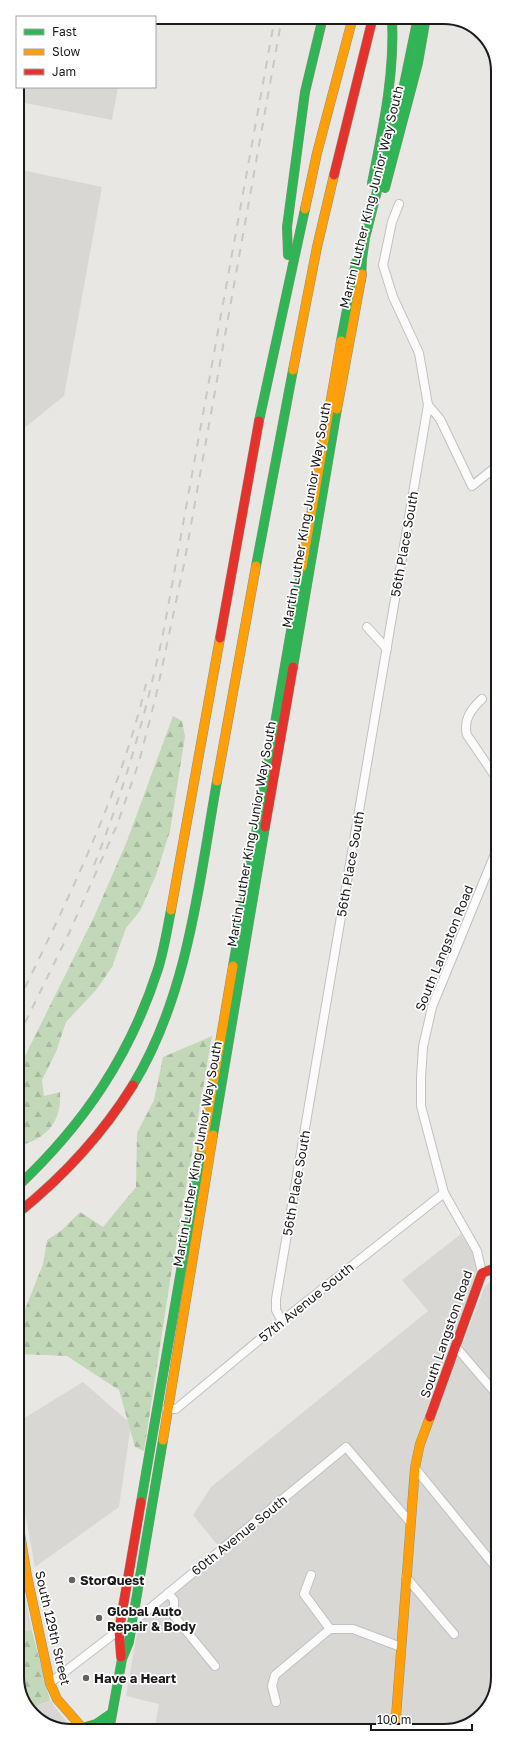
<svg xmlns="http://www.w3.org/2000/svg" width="515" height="1748" viewBox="0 0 515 1748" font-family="'Golos Text',sans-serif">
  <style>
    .residential { fill: #d8d7d4 }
    .forest { fill: url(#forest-firs) }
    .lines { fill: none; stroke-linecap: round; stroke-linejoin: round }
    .street-casing { stroke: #c2c1bf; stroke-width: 10 }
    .fast-casing { stroke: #90917c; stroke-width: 10 }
    .slow-casing { stroke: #90917c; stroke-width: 10 }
    .jam-casing { stroke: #90917c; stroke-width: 10 }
    .street { stroke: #fcfbfb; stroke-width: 8 }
    .fast { stroke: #30b455; stroke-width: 9 }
    .slow { stroke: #ff9f0a; stroke-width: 9 }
    .jam { stroke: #e5322d; stroke-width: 9 }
    .rail { stroke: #c9c8c8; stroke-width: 2; stroke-dasharray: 8 8; stroke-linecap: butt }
    .poi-dot { fill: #636261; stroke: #fff; stroke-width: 1.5 }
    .labels { text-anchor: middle; stroke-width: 3.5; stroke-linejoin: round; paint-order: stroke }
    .street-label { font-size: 13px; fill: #1b1b1b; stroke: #fff }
    .poi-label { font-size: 13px; font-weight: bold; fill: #1b1b1b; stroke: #fff; text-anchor: start }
    .rim { fill: none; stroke: #1b1b1b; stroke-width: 2 }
  </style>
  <defs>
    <pattern id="forest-firs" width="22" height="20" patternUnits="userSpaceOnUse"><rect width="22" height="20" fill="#c3d8b8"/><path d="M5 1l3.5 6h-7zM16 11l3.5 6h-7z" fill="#a7b99e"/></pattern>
  </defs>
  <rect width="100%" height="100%" fill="#e9e7e3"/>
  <g class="residential">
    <polygon points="23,87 118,87 112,120 20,102"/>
    <polygon points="17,169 102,187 64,396 17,434"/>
    <polygon points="461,1234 472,1252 476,1265 475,1278 417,1437 392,1730 154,1731 159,1704 126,1696 139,1622 224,1553 193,1515 211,1487 428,1311 402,1280"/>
    <polygon points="498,1276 498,1678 487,1710 455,1730 399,1730 418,1481 427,1437 485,1286"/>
    <polygon points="83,1382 131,1424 119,1507 35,1567 18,1474 18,1422"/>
    <polygon points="18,1559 32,1631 18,1630"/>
    <polygon points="50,1700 73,1731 67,1731 35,1718 30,1709"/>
  </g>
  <g class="forest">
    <path d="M173,716l9,5 3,15 -15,95 -14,44 -16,36 -14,17 -14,39 -16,23 -30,32 -10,30 -14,28 2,16 16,-4c2,30 -14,47 -42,54v-76l76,-153 33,-76z"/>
    <polygon points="212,1036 170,1281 144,1451 135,1447 119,1390 67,1356 18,1354 18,1312 24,1312 43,1264 47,1240 62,1230 80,1212 103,1227 136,1187 137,1133 154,1100 163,1057"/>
    <polygon points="18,1630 32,1631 50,1700 30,1709 18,1688"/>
  </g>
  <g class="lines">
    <defs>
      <g id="street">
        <polyline points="17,97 19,87"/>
        <polyline points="399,204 392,222 383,265 393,297 419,353 428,405 440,419 472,486 497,466"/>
        <polyline points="367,627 387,649"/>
        <path d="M482,699c-11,10 -19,21 -15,36l30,44"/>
        <polyline points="482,1273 477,1251 444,1193 421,1106 421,1078 423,1047 432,1007 497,849"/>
        <polyline points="282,1321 276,1310 276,1299 428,405"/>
        <polyline points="456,1347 498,1396"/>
        <polyline points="167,1409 176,1409 282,1321 444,1193"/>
        <polyline points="415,1468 498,1570"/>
        <polyline points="311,1575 304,1594 330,1629"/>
        <polyline points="406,1577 454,1634"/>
        <polyline points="168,1593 174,1600 174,1616 215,1666"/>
        <polyline points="132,1623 346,1447 410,1522"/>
        <polyline points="50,1683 119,1630"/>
        <polyline points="276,1702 272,1686 275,1675 330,1629 353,1629 401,1647"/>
      </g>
      <g id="fast">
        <path d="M372,183c11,-55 23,-109 20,-166"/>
        <polyline points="385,188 418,63 426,17"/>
        <polyline points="288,255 287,227 305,92 323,17"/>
        <polyline points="361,280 362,259 365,238 404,85 418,17"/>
        <polyline points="341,341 356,262"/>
        <polyline points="259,421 305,209"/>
        <polyline points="256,566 293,370"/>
        <polyline points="293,667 337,409"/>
        <polyline points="233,966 302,567"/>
        <path d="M133,1085c55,-90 66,-202 84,-304"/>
        <polyline points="213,1135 265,827"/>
        <path d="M18,1186c66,-62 112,-130 140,-217 6,-19 9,-39 13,-59"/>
        <polyline points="141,1502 202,1149"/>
        <polyline points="82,1728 96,1724 112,1713"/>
        <polyline points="109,1731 122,1659 129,1642 163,1440"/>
      </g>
      <g id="slow">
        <polyline points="305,209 317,153 353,17"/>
        <polyline points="293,370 317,247 334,175"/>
        <polyline points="337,409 362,274"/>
        <polyline points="302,567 341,341"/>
        <polyline points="217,781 256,566"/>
        <polyline points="171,910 220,638"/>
        <polyline points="202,1149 233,966"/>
        <polyline points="163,1440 213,1135"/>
        <polyline points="18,1522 27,1576 50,1683 57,1699 85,1731"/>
        <polyline points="395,1730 415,1468 420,1444 430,1417"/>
      </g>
      <g id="jam">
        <polyline points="334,175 373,17"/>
        <polyline points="220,638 259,421"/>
        <polyline points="265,827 293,667"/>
        <path d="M18,1213c46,-37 84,-78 115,-128"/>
        <polyline points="430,1417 482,1273 498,1267"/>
        <polyline points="121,1657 119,1630 141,1502"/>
      </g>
    </defs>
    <use href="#street" class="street-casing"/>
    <use href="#fast" class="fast-casing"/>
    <use href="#slow" class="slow-casing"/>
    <use href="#jam" class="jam-casing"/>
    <use href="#street" class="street"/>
    <use href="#fast" class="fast"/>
    <use href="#slow" class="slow"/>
    <use href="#jam" class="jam"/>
    <g class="rail">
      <path d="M94,865c31,-77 53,-155 70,-236l111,-612"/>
      <path d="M18,1002c50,-103 102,-207 128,-318"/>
      <polyline points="18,1037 70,931 117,825 139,762 156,696 184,564 282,17"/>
    </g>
  </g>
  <g class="poi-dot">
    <circle cx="72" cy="1580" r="4"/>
    <circle cx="99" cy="1618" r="4"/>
    <circle cx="86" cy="1678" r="4"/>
  </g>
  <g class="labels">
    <g class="street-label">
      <text transform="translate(371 197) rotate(-76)" y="5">Martin Luther King Junior Way South</text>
      <text transform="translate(306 515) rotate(-80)" y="5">Martin Luther King Junior Way South</text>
      <text transform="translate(404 544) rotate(-80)" y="5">56th Place South</text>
      <text transform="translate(251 834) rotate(-80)" y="5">Martin Luther King Junior Way South</text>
      <text transform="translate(350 864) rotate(-80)" y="5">56th Place South</text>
      <text transform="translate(444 948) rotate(-68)" y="5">South Langston Road</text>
      <text transform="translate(197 1154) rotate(-80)" y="5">Martin Luther King Junior Way South</text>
      <text transform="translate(296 1183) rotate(-80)" y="5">56th Place South</text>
      <text transform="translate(306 1302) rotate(-39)" y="5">57th Avenue South</text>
      <text transform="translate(446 1334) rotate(-71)" y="5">South Langston Road</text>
      <text transform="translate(239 1535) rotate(-39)" y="5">60th Avenue South</text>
      <text transform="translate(53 1628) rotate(77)" y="5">South 129th Street</text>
    </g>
    <g class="poi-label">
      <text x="80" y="1585">StorQuest</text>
      <text x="107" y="1616">Global Auto<tspan x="107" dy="15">Repair &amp; Body</tspan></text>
      <text x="94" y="1683">Have a Heart</text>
    </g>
  </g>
  <path d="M0 0H515V1748H0ZM71 24H444A47 47 0 0 1 491 71V1677A47 47 0 0 1 444 1724H71A47 47 0 0 1 24 1677V71A47 47 0 0 1 71 24Z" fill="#fff" fill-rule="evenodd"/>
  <path class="rim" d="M71 24H444A47 47 0 0 1 491 71V1677A47 47 0 0 1 444 1724H71A47 47 0 0 1 24 1677V71A47 47 0 0 1 71 24Z"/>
  <rect x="16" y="16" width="140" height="72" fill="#ffffff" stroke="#a4a4a4"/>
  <rect x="24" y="29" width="20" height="6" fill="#30b455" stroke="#a4a4a4"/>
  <text x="52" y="36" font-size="12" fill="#1b1b1b">Fast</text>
  <rect x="24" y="49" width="20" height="6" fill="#ff9f0a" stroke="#a4a4a4"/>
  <text x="52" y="56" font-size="12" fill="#1b1b1b">Slow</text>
  <rect x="24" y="69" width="20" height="6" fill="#e5322d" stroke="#a4a4a4"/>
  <text x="52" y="76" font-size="12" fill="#1b1b1b">Jam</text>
  <path d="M371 1724v6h101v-6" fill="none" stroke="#1b1b1b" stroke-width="2"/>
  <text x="377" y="1724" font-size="12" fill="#1b1b1b" stroke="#ffffff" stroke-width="3" paint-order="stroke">100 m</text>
</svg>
